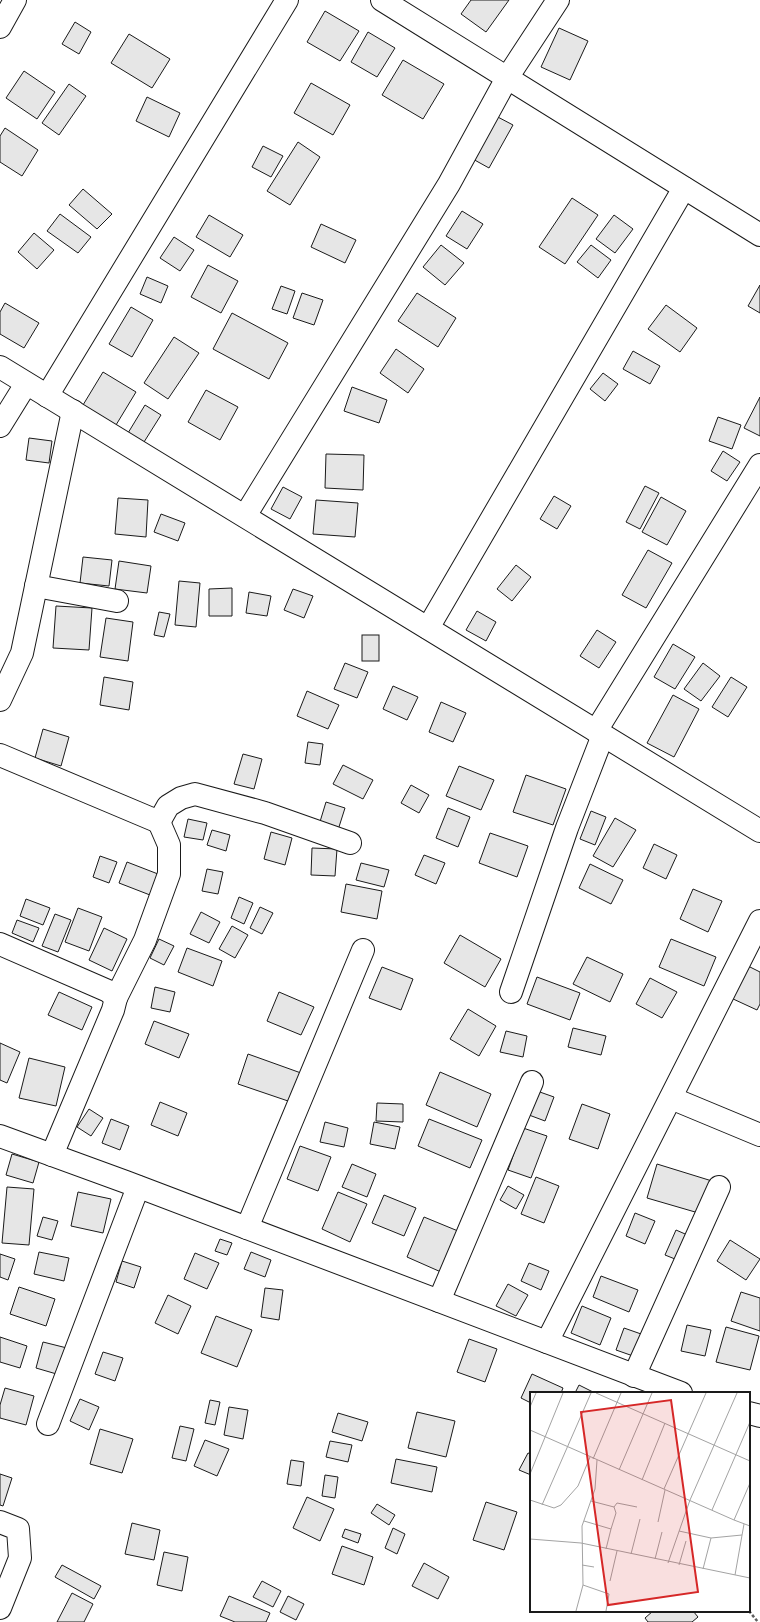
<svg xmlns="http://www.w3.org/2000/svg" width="760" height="1622" viewBox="0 0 760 1622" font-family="'DejaVu Sans',sans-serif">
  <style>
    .building { fill: #e6e6e6; stroke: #1a1a1a }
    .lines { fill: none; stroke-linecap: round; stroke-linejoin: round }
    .minor-casing { stroke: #1a1a1a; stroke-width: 24 }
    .path { stroke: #5f5f5f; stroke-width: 2.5; stroke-dasharray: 3 2; stroke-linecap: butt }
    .minor { stroke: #fff; stroke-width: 22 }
    .inset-road { fill: none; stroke: #a3a3a3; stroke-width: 1 }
    .view { fill: #d62828; fill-opacity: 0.15; stroke: #d62828; stroke-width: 2 }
    .inset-edge { fill: none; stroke: #1a1a1a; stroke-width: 2 }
  </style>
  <rect width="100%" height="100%" fill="#fff"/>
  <g class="building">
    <polygon points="471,0 509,0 486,32 461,14"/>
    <polygon points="325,11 359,31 340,61 307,42"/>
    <polygon points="75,22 91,32 79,54 62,44"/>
    <polygon points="559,28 588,41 570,80 541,67"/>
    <polygon points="368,32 395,48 377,77 351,62"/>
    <polygon points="129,34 170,59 152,88 111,63"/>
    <polygon points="403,60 444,84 423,119 382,95"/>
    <polygon points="24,71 55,92 37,119 6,98"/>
    <polygon points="311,83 350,105 333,135 294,113"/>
    <polygon points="69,84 86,96 59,135 42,123"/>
    <polygon points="147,97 180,113 169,137 136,121"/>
    <polygon points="494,115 513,125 489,168 471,158"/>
    <polygon points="5,128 38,150 22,176 0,162 0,136"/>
    <polygon points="298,142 320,157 290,205 267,191"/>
    <polygon points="263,146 283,156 271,177 252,167"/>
    <polygon points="83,189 112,214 97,229 69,205"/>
    <polygon points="572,198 598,215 565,264 539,247"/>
    <polygon points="462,211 483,224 467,249 446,236"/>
    <polygon points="60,214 91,237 78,253 47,231"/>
    <polygon points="209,215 243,235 230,257 196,237"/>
    <polygon points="614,215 633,229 615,253 596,239"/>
    <polygon points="321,224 356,240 345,263 311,247"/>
    <polygon points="34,233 54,250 37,269 18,252"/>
    <polygon points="174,237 194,250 180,271 160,258"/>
    <polygon points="441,245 464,263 445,285 423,267"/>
    <polygon points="591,245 611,260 598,278 577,262"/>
    <polygon points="208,265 238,281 221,313 191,297"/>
    <polygon points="147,277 168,286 161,303 140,294"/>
    <polygon points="760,285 760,313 748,306"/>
    <polygon points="281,286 295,291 287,314 272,309"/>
    <polygon points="302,293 323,300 314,325 293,318"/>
    <polygon points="417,293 456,318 438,347 398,321"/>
    <polygon points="5,303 39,323 24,348 0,334 0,312"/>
    <polygon points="666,305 697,328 680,352 648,329"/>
    <polygon points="131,307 153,320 132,357 109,344"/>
    <polygon points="232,313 288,343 269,379 213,349"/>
    <polygon points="174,337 199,353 168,399 144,383"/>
    <polygon points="396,349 424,369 408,393 380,373"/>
    <polygon points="633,351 660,366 650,384 623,369"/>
    <polygon points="103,372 136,392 116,425 83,405"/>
    <polygon points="603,373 618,384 605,401 590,389"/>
    <polygon points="352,387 387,400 379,423 344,411"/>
    <polygon points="206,390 238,407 220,440 188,422"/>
    <polygon points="760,397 760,436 744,428"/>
    <polygon points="145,405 161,415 144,442 128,433"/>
    <polygon points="718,417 741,425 732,449 709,441"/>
    <polygon points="29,438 52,441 49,463 26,460"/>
    <polygon points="723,451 740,462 727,481 711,471"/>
    <polygon points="326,454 364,455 363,490 325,488"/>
    <polygon points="645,486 659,493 640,529 626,522"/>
    <polygon points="283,487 302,497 290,519 271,509"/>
    <polygon points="554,496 571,506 557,529 540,519"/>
    <polygon points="661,497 686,511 667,545 642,532"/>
    <polygon points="118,498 148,500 146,537 115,534"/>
    <polygon points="316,500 358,503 355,537 313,534"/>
    <polygon points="161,514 185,523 178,541 154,532"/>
    <polygon points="648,550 672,563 646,608 622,595"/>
    <polygon points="83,557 112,560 109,586 80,583"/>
    <polygon points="119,561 151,566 147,593 115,589"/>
    <polygon points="516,565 531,577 512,601 497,589"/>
    <polygon points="179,581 200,583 196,627 175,625"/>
    <polygon points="232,588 232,616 209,616 209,589"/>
    <polygon points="293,589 313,596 304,618 284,610"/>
    <polygon points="249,592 271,596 267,616 246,613"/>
    <polygon points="56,606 92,608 89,650 53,648"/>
    <polygon points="477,611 496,622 486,641 466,630"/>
    <polygon points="159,612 170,614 164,637 154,635"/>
    <polygon points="106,618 133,622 128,661 100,657"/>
    <polygon points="597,630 616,642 599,668 580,656"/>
    <rect x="362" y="635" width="17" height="26"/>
    <polygon points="673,644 695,657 675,689 654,677"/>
    <polygon points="345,663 368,672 357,698 334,689"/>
    <polygon points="703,663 720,676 701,701 684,689"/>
    <polygon points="104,677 133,682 129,710 100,705"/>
    <polygon points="731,677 747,687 728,717 712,707"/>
    <polygon points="393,686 418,697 407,720 383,709"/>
    <polygon points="307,691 339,705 328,729 297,716"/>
    <polygon points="673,695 699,709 674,757 647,743"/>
    <polygon points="441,702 466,713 453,742 429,732"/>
    <polygon points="43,729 69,737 61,766 35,758"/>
    <polygon points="308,742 323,744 320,765 305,763"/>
    <polygon points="243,754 262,759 254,789 234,784"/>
    <polygon points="343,765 373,780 363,799 333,784"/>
    <polygon points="459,766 494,780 481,810 446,796"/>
    <polygon points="526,775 566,789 553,825 513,812"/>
    <polygon points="411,785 429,795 419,813 401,803"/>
    <polygon points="326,802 345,808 338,830 319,825"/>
    <polygon points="448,808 470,817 458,847 436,838"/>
    <polygon points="591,811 606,817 595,845 580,839"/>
    <polygon points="615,818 636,830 613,867 593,856"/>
    <polygon points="188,819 207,823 203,840 184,837"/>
    <polygon points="212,830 230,835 226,851 207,845"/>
    <polygon points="271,832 292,838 285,865 264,859"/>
    <polygon points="490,833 528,846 517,877 479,863"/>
    <polygon points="654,844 677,855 666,879 643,868"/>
    <polygon points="312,848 337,849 335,876 311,875"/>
    <polygon points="424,855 445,863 436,884 415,875"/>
    <polygon points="100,856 117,862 109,883 93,877"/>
    <polygon points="127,862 158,874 150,895 119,883"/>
    <polygon points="361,863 389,870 384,887 356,880"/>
    <polygon points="590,864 623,880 611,904 579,888"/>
    <polygon points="207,869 223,872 218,894 202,891"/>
    <polygon points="346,884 382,891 377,919 341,912"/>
    <polygon points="693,889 722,901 708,932 680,919"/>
    <polygon points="239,897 253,903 244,924 231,918"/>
    <polygon points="26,899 50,908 43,925 20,916"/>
    <polygon points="260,907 273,913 262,934 250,928"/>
    <polygon points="78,908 102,917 89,951 65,942"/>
    <polygon points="201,912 220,922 209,943 190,934"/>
    <polygon points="55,914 71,920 58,952 42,946"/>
    <polygon points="17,920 39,928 33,942 12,933"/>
    <polygon points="232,926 248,935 235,958 219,949"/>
    <polygon points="104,928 127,939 112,971 89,960"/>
    <polygon points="460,935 501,959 485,987 444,963"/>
    <polygon points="159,939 174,946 164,965 150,958"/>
    <polygon points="671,939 716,957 704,986 659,967"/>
    <polygon points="187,948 222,961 213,986 178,972"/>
    <polygon points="587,957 623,974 610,1002 573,984"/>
    <polygon points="746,965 760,972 760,1004 757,1010 731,998"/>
    <polygon points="382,967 413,979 401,1010 369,998"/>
    <polygon points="537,977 580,993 570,1020 527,1004"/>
    <polygon points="650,978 677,992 662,1018 636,1004"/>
    <polygon points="155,987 175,992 170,1012 151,1008"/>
    <polygon points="59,992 92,1007 82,1030 48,1015"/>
    <polygon points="279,992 314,1007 301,1035 267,1021"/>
    <polygon points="468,1009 496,1026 479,1056 450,1039"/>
    <polygon points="154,1021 189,1034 179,1058 145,1044"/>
    <polygon points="573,1028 606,1036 601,1055 568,1047"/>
    <polygon points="506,1031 527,1036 523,1057 500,1052"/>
    <polygon points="0,1043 20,1052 7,1083 0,1080"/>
    <polygon points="248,1054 301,1073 291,1102 238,1084"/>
    <polygon points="29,1058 65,1067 56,1106 19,1098"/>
    <polygon points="440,1072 491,1094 477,1127 426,1105"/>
    <polygon points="537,1091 554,1097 545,1121 529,1115"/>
    <polygon points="160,1102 187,1113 178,1136 151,1125"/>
    <polygon points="377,1103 403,1104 403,1122 376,1121"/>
    <polygon points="582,1104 610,1114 598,1149 569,1139"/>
    <polygon points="89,1109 103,1118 91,1136 77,1127"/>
    <polygon points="111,1119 129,1126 120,1150 102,1143"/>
    <polygon points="429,1119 482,1140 470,1168 418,1146"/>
    <polygon points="325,1122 348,1128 344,1147 320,1142"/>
    <polygon points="374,1122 400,1127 395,1149 370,1144"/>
    <polygon points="523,1128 547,1136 531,1178 508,1170"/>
    <polygon points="300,1146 331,1157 318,1191 287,1179"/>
    <polygon points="12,1154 39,1162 33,1183 6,1175"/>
    <polygon points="352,1164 376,1174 367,1197 342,1187"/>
    <polygon points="657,1164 712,1181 702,1214 647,1198"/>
    <polygon points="536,1177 559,1186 544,1223 521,1214"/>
    <polygon points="508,1186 524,1195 516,1209 500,1200"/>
    <polygon points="7,1187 34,1189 29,1245 2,1243"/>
    <polygon points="78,1192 111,1199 103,1233 71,1226"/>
    <polygon points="338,1192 367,1204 350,1242 322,1229"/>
    <polygon points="384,1195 416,1208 404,1236 372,1223"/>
    <polygon points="635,1213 655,1221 645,1244 626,1236"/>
    <polygon points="43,1217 58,1221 52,1240 37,1236"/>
    <polygon points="424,1217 458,1231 441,1272 407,1257"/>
    <polygon points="676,1230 692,1237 680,1261 665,1255"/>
    <polygon points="220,1239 232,1243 227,1255 215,1251"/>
    <polygon points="730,1240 760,1259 746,1280 717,1261"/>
    <polygon points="39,1252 69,1258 64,1281 34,1274"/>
    <polygon points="251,1252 271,1260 265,1277 244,1269"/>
    <polygon points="195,1253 219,1263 207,1289 184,1279"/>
    <polygon points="0,1254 15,1259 8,1280 0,1277"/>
    <polygon points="122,1261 141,1267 134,1288 116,1282"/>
    <polygon points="529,1263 549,1271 541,1290 521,1281"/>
    <polygon points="601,1276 638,1290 629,1312 593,1297"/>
    <polygon points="508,1284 528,1295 516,1316 496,1306"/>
    <polygon points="19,1287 55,1299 46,1326 10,1314"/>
    <polygon points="265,1288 283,1290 279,1320 261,1317"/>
    <polygon points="741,1292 760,1298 760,1331 731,1321"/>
    <polygon points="168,1295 191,1306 178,1334 155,1323"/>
    <polygon points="582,1306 611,1318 600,1345 571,1333"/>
    <polygon points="216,1316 252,1330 237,1367 201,1353"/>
    <polygon points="687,1325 711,1330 705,1356 681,1351"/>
    <polygon points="726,1327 759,1336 750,1370 716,1362"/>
    <polygon points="624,1328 644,1335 636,1357 616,1350"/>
    <polygon points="0,1337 27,1346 20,1368 0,1362"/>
    <polygon points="469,1339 497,1349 485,1382 457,1372"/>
    <polygon points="43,1342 67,1348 60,1375 36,1368"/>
    <polygon points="103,1352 123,1358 115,1381 95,1374"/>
    <polygon points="532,1374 563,1388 561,1393 531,1393 531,1403 521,1398"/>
    <polygon points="579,1385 595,1393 575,1393"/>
    <polygon points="5,1388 34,1396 26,1425 0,1418 0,1405"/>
    <polygon points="80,1399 99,1407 89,1430 70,1421"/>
    <polygon points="210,1400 220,1402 215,1425 205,1423"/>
    <polygon points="229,1407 248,1410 243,1439 224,1435"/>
    <polygon points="417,1412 455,1421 446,1457 408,1448"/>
    <polygon points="338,1413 368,1422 362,1441 332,1432"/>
    <polygon points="180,1426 194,1429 186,1461 172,1458"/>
    <polygon points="100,1429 133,1439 122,1473 90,1464"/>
    <polygon points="205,1440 229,1449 217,1476 194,1466"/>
    <polygon points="330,1441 352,1445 348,1462 326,1457"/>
    <polygon points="528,1453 531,1454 531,1475 519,1470"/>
    <polygon points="396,1459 437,1467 432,1492 391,1483"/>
    <polygon points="291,1460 304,1462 301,1486 287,1484"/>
    <polygon points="0,1474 12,1478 3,1506 0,1505"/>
    <polygon points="325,1475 338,1477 335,1498 322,1496"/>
    <polygon points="307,1497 334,1509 320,1541 293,1528"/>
    <polygon points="486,1502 517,1512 504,1550 473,1540"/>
    <polygon points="377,1504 395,1515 389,1525 371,1513"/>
    <polygon points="132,1523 160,1530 154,1560 125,1554"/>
    <polygon points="393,1528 405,1534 397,1554 385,1548"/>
    <polygon points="345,1529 361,1534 358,1543 342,1537"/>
    <polygon points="342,1546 373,1557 364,1585 332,1574"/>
    <polygon points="164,1552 188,1557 182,1591 157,1585"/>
    <polygon points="424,1563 449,1577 438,1599 412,1586"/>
    <polygon points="62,1565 101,1586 94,1599 55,1577"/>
    <polygon points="262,1581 281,1591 273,1607 253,1597"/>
    <polygon points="72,1593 93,1604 84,1622 57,1622"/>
    <polygon points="229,1596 270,1613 266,1622 235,1622 220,1616"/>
    <polygon points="288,1596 304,1604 296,1620 280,1612"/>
    <polygon points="653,1611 693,1611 698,1617 692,1622 648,1622 645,1618"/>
  </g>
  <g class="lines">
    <defs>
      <g id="minor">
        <polyline points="382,0 760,235"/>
        <polyline points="0,27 15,0"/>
        <polyline points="0,367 760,831"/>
        <polyline points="47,396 287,0"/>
        <polyline points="0,426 26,384"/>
        <polyline points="245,516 449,184 507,78 558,0"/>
        <polyline points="36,586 117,601"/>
        <polyline points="428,628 684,188"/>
        <polyline points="0,700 22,653 73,411"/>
        <polyline points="596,731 760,465"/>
        <polyline points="0,755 159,822 168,806 181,798 195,794 265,813 350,843"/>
        <polyline points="0,944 108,991 116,998 113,1010 52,1155"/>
        <polyline points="511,992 567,828 603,735"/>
        <polyline points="116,998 145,940 169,874 169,845 159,822"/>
        <polyline points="671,1098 760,1135"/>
        <polyline points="0,1136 126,1182 681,1393"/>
        <polyline points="247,1228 363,950"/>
        <polyline points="439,1301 532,1082"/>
        <polyline points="547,1342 760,921"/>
        <polyline points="634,1376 719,1187"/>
        <polyline points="749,1413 760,1416"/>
        <polyline points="48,1424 138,1187"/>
        <polyline points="0,1522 18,1529 20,1558 0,1608"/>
      </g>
    </defs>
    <use href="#minor" class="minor-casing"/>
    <polyline class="path" points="749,1611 758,1622"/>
    <use href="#minor" class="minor"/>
  </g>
  <g transform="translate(530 1392)">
    <rect width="220" height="220" fill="#fff"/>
    <path class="inset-road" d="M66,1l154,68M0,15l6,-14M0,38l204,90 16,-37M63,67l28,-66M89,78l33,-77M0,82l33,-81M112,88l23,-57M134,97l42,-96M0,108l24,8 7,-3 17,-19 12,-29M61,109l23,6 3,-4 20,4M12,113l49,-112M182,118l38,-88M204,128l16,6M54,129l27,8 -5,20M128,130l7,-32M81,137l5,-16 -2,-6M149,139l32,7 31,-3M0,147l51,4 169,35M101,162l9,-35M125,167l7,-27M138,171l22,-63 47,-107M52,173l12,2M149,173l7,-24M173,177l8,-31M205,183l9,-51M80,189l7,-30M53,193l26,9 -3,17M46,219l7,-26 -1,-59 13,-37 2,-29"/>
    <path class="view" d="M141,8l27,192 -90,13 -27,-193z"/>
    <rect width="220" height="220" class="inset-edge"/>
  </g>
</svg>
